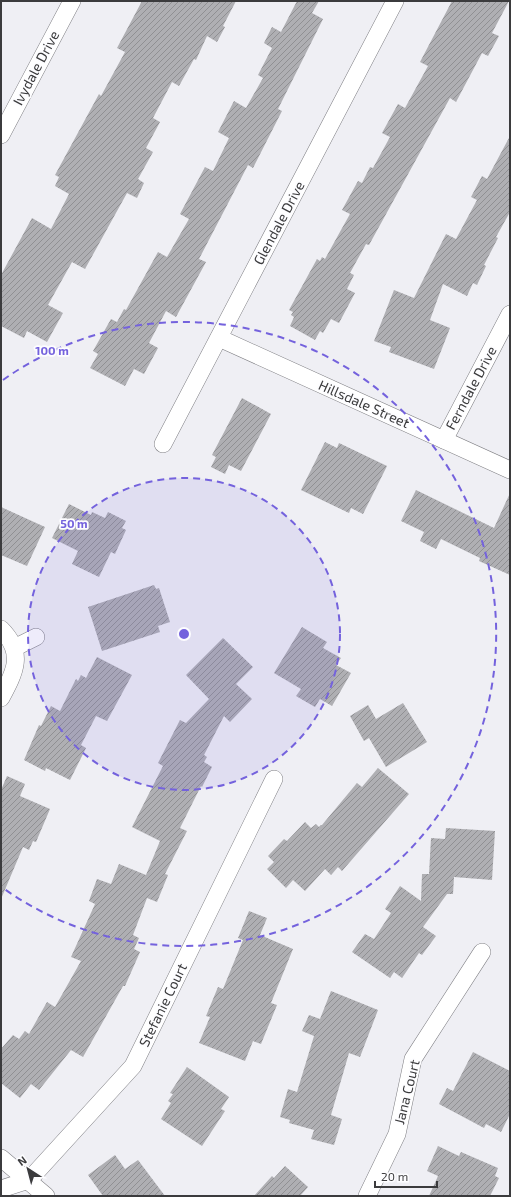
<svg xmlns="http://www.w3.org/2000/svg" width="511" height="1197" viewBox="0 0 511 1197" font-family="'Exo 2',sans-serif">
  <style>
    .building { fill: url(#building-hatch) }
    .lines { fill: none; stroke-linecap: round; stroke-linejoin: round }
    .minor-casing { stroke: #808085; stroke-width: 18 }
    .minor { stroke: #fff; stroke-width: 17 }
    .ring { fill: none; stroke: #7462dd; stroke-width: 2; stroke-dasharray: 7 5 }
    .labels { text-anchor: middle; stroke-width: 3.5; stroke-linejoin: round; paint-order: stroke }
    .street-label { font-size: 14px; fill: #3b3b3d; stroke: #fdfdff }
    .centre { fill: #7462dd; stroke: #fdfdff; stroke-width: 2 }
    .ring-label { font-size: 12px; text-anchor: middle; font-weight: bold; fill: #7462dd; stroke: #fdfdff; stroke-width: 3.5; stroke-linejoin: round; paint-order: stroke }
  </style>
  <defs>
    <pattern id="building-hatch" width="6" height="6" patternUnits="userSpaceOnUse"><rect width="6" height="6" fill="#afafb3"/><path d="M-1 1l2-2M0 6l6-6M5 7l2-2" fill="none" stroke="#909093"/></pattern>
  </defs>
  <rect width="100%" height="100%" fill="#efeff4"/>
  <g class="building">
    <polygon points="142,1 236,1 223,26 225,27 217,42 207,36 196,60 194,59 179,86 172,82 153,118 160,122 146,148 153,152 138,179 144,183 137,198 127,193 85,269 72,262 48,305 63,313 47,342 27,331 24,338 1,326 1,275 32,218 51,229 69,194 55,186 59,177 55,175 99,94 101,96 125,52 117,48"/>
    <polygon points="297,1 319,1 312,13 323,19 278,109 282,111 253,168 248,165 199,259 206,262 176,317 166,311 149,343 158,348 144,374 134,369 125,386 90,368 98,354 93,351 111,319 117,322 124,309 126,310 158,252 167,257 189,219 180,214 205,167 213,171 229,138 218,132 234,101 246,108 263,78 258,75 272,48 264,43 272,27 281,32"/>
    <polygon points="452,1 509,1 492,33 499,36 488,56 482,53 456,102 450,98 369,245 366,244 350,273 354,275 347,289 355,293 339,323 331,319 323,333 320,331 315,340 290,326 294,317 291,315 293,312 289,310 317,259 320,261 322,257 325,259 341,230 350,214 342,210 358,181 362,183 370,167 373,168 390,137 382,133 398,104 405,108 428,66 420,62"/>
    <polygon points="510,136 510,212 496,237 498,238 484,265 486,266 477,285 473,283 467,296 443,284 430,320 450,328 434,369 389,352 391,347 374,341 394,290 414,298 446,234 456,239 477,200 471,197 482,176 487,179"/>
    <polygon points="242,398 271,414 241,471 229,465 225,474 211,467 216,457 212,455"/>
    <polygon points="325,442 337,448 339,443 387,466 363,514 351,508 349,513 301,490"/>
    <polygon points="416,490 494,528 510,493 510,575 479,561 480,558 441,539 436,549 420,541 424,532 401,521"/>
    <polygon points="69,504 91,515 92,512 105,518 108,512 126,521 122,528 126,530 115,554 111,552 99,577 72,564 78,551 52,538"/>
    <polygon points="1,507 45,527 27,566 1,555"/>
    <polygon points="154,585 156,589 159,588 170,622 158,626 160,632 102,651 88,607"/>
    <polygon points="302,627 327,642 323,648 341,658 336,665 351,673 332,706 320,699 315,707 296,696 301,689 274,673"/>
    <polygon points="223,638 253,667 236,684 252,699 230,722 224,716 204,755 207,757 204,762 212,767 202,787 201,786 180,828 187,831 165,874 168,875 157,902 147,898 133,935 139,938 134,949 140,952 125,986 123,986 83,1057 71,1050 39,1090 31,1084 20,1098 1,1083 1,1049 13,1035 19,1039 25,1031 29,1034 47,1002 55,1007 81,961 71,957 95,904 89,901 97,879 111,884 119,864 146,875 160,841 132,827 163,766 158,763 180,720 186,723 209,699 186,675"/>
    <polygon points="97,657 132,675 107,721 96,716 81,745 86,748 70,780 46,768 45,771 24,760 39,725 41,726 51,706 60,711 76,679 78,681 81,675 86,678"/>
    <polygon points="403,703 427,742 386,767 369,738 364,741 350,716 368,705 376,719"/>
    <polygon points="378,768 409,794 342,871 338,867 331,875 325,869 305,891 293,880 286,888 267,869 274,862 268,856 284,839 287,841 305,822 311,828 316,824 319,827 321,825 322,825 357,783 362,787"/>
    <polygon points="7,776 25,784 20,796 50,809 36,842 33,841 29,850 23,847 1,899 1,790"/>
    <polygon points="446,828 495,831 492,880 454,877 453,894 447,894 423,927 436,936 422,955 419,953 402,978 394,972 390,978 352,952 365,934 374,939 391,913 385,909 400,886 421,901 422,874 429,874 431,838 445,839"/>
    <polygon points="249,911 267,918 260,935 293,949 271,1003 277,1005 261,1044 253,1041 245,1061 199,1043 210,1017 206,1016 218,987 223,989 243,940 238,938"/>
    <polygon points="331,991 378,1010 360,1057 349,1053 331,1115 342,1119 334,1145 311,1139 314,1130 289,1123 290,1120 280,1117 288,1089 297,1092 314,1036 302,1031 309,1015 320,1019"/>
    <polygon points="473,1052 510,1071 510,1114 501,1132 486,1124 484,1128 439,1104 447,1088 453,1091"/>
    <polygon points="187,1067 229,1097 221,1109 225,1111 202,1146 161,1119 171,1103 168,1101 173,1094 170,1093"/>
    <polygon points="438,1146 459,1156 461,1152 498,1168 495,1176 499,1178 490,1196 429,1196 438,1176 427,1171"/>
    <polygon points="115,1155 125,1169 138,1160 165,1196 103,1196 88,1175"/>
    <polygon points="285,1166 308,1187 300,1196 254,1196 272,1176 274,1178"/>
  </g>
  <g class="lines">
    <defs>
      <g id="minor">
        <polyline points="1,135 72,1"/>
        <polyline points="219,338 510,470"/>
        <polyline points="444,440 510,314"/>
        <polyline points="163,444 395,1"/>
        <path d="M1,629c24,24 14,43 0,69"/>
        <polyline points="14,648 36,637"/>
        <polyline points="1,1158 46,1196"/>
        <polyline points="1,1189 29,1180 133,1066 274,779"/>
        <polyline points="367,1196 397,1134 413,1059 482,952"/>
      </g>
    </defs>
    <use href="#minor" class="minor-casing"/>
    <use href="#minor" class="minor"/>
  </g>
  <circle cx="184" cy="634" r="156" fill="#7462dd" fill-opacity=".12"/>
  <g class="ring">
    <circle cx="184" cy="634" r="156"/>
    <path d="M3 380A312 312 0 1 1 3 888"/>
  </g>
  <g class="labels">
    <g class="street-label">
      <text transform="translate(36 68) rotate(-62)" y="5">Ivydale Drive</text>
      <text transform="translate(279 223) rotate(-62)" y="5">Glendale Drive</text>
      <text transform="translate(471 388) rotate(-62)" y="5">Ferndale Drive</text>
      <text transform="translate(364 404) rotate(24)" y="5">Hillsdale Street</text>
      <text transform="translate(163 1005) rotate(-64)" y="5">Stefanie Court</text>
      <text transform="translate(407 1092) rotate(-76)" y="5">Jana Court</text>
    </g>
  </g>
  <circle cx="184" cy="634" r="6" class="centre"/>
  <g class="ring-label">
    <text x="52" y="355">100 m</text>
    <text x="74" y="528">50 m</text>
  </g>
  <rect width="511" height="1197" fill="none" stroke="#3b3b3d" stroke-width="4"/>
  <g transform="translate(28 1169) rotate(324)" stroke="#fdfdff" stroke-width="3" paint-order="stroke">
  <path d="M0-3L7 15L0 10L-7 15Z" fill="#3b3b3d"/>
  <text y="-6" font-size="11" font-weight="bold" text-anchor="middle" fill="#3b3b3d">N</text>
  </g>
  <path d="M375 1181v6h62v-6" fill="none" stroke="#3b3b3d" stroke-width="2"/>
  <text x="381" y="1181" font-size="12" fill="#3b3b3d" stroke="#fdfdff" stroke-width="3" paint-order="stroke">20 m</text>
</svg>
